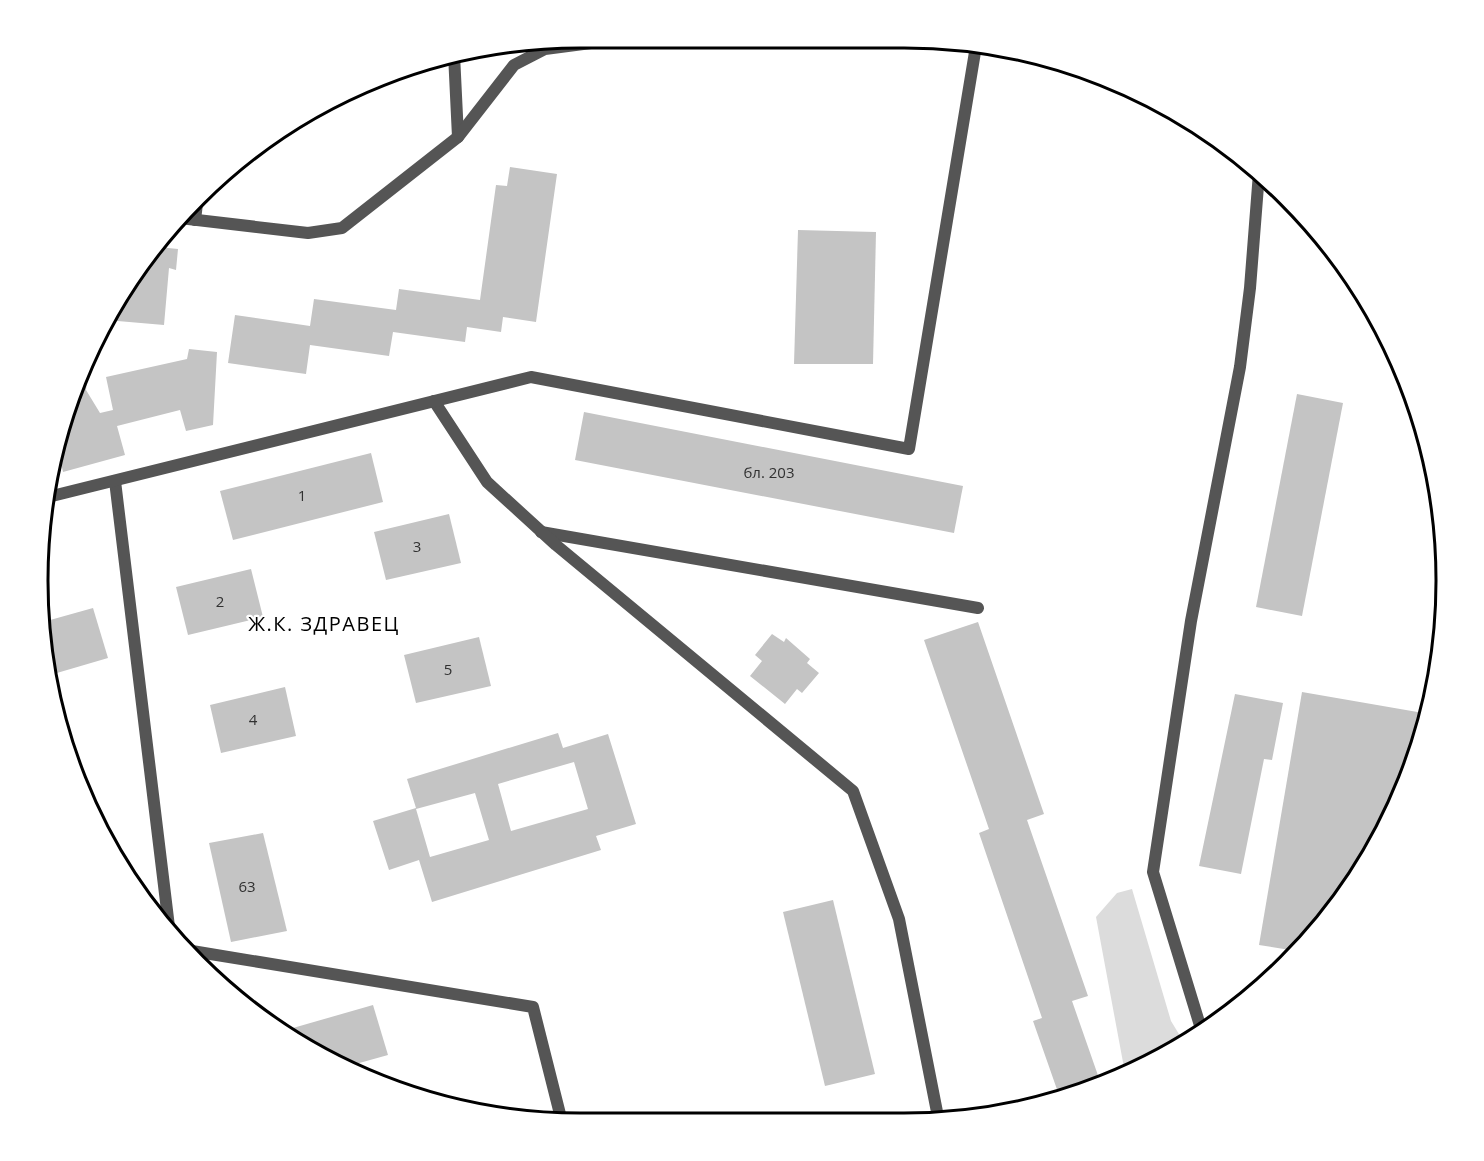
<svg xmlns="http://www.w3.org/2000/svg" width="1484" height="1161" viewBox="0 0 1484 1161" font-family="'Open Sans',sans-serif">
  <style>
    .green { fill: #dcdcdc }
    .building { fill: #c4c4c4; fill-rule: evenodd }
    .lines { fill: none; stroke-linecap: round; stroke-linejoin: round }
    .service { stroke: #555; stroke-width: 12 }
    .minor { stroke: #555; stroke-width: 12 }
    .labels { text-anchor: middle; stroke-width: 4.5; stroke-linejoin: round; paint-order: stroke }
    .number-label { font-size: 15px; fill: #313131 }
    .neighbourhood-label { font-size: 20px; letter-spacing: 1.5px; fill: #000; stroke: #fff }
    .rim { fill: none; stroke: #000; stroke-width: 3 }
  </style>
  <rect width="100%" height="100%" fill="#fff"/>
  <polygon class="green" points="1132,889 1171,1021 1185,1044 1125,1073 1096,917 1117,893"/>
  <g class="building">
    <polygon points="510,167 557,174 536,322 503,317 501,332 467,327 465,342 393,332 389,356 310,345 306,374 228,363 235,315 310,326 314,299 396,310 399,289 480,300 496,185 507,186"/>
    <polygon points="798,230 876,232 873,364 794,364"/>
    <polygon points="158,247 178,249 176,270 169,268 164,325 106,320 110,309"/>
    <polygon points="189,349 217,352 213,425 186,431 180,410 117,426 125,455 63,472 56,440 89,360 86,390 100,413 113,410 106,377 187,359"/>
    <polygon points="1297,394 1343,403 1302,616 1256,607"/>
    <polygon points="584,412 963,486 954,533 575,460"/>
    <polygon points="371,453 383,502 233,540 220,491"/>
    <polygon points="449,514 461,563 386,580 374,532"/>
    <polygon points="251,569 263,617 188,635 176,587"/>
    <polygon points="93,608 108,658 50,675 43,622"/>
    <polygon points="978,622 1044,814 1027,820 1088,996 1072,1001 1101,1084 1078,1095 1060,1098 1033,1021 1042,1018 979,833 989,829 924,640"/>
    <polygon points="772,634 784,642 786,638 810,659 807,663 819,673 802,693 797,689 785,704 750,676 762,661 755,655"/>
    <polygon points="479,637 491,686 416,703 404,655"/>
    <polygon points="285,687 296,736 221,753 210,705"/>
    <polygon points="1302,692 1429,714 1391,820 1334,911 1296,951 1259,945"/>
    <polygon points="1235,694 1283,703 1272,760 1264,759 1241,874 1199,866"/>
    <path d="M558,733l5,15 45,-14 28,90 -40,12 5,14 -169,52 -13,-42 -30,10 -16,-49 43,-13 -9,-29zM574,762l14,47 -77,22 -13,-47zM475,793l14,47 -59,17 -14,-48z"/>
    <polygon points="263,833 287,931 231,942 209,843"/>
    <polygon points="833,900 875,1074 825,1086 783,912"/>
    <polygon points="373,1005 388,1055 345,1067 279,1032"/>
    <polygon points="737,1114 740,1123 705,1123 704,1122"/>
  </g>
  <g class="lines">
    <g class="service">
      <polyline points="454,54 458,137"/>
      <polyline points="195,220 198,195"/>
      <polyline points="541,532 978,608"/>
      <polyline points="1202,1032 1153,872 1191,621 1240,367 1250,288 1259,173"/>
    </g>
    <g class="minor">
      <polyline points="180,218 308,233 342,228 458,137 514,65 545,49 629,38"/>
      <polyline points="434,401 487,482 556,545 853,791 899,919 939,1122"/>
      <polyline points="115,481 170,935"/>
      <polyline points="48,497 531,377 909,449 976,46"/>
      <polyline points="186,950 533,1007 562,1122"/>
    </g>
  </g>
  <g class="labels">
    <g class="number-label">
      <text x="769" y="478">бл. 203</text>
      <text x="302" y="501">1</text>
      <text x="417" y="552">3</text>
      <text x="220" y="607">2</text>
      <text x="448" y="675">5</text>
      <text x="253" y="725">4</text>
      <text x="247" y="892">63</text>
    </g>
    <g class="neighbourhood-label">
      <text x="324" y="631">Ж.К. ЗДРАВЕЦ</text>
    </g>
  </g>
  <path d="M0 0H1484V1161H0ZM580 48H904A532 532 0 0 1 1436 580V581A532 532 0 0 1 904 1113H580A532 532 0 0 1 48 581V580A532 532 0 0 1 580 48Z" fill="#fff" fill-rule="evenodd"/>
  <path class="rim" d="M580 48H904A532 532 0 0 1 1436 580V581A532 532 0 0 1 904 1113H580A532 532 0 0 1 48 581V580A532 532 0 0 1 580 48Z"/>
</svg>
